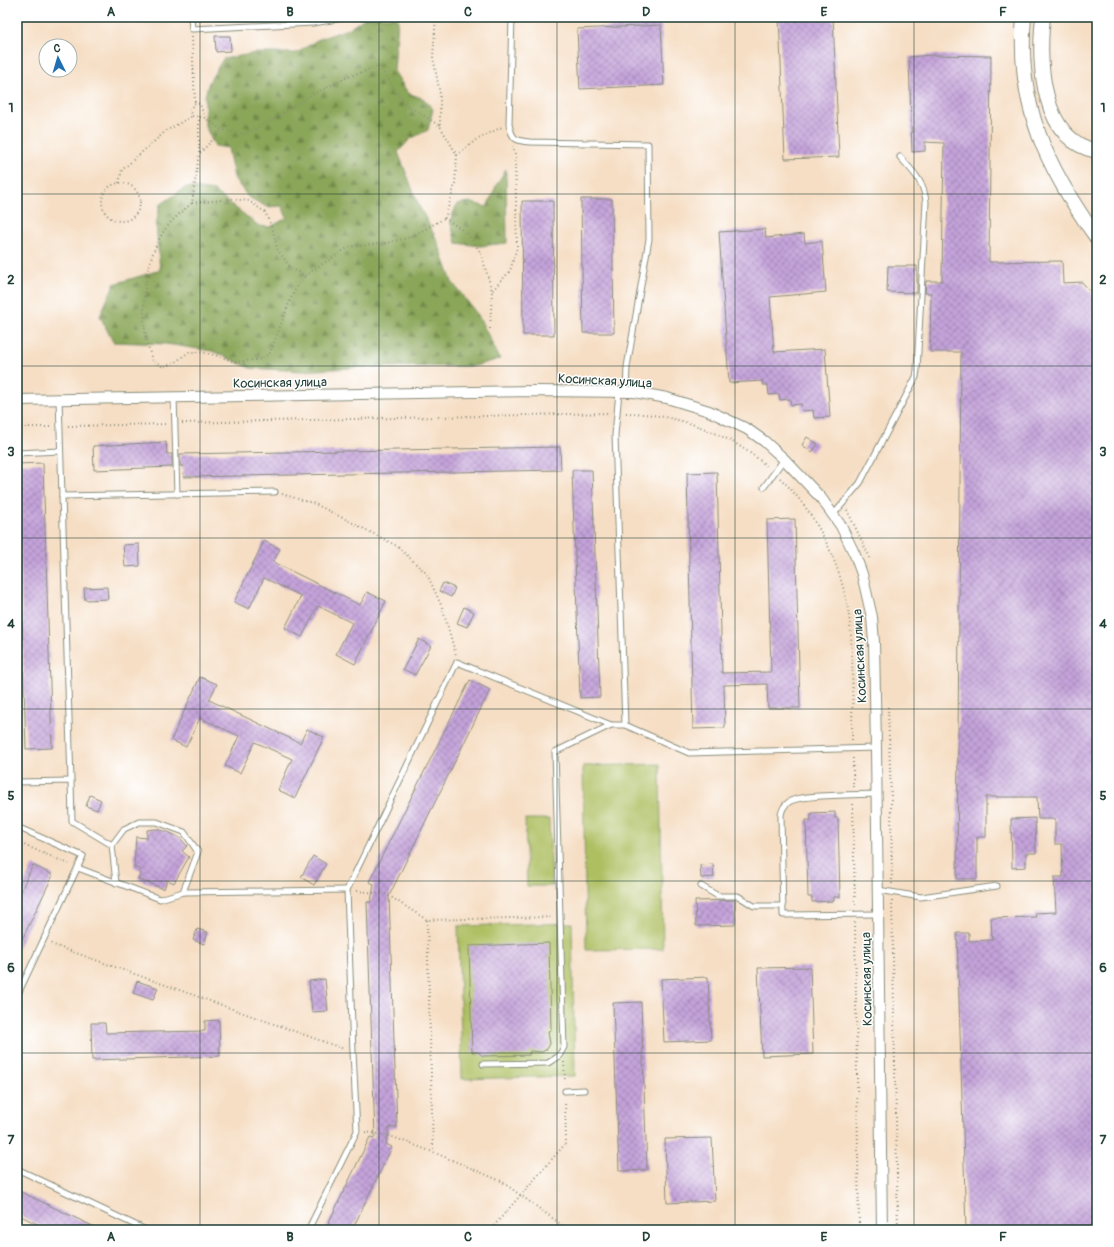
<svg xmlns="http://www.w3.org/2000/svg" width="1114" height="1247" viewBox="0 0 1114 1247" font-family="Pangolin,sans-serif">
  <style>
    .grass { fill: #aebf62; stroke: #667e4b }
    .forest { fill: url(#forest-firs); stroke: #547246 }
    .building { fill: url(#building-cross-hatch) }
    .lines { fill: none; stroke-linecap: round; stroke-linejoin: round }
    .service-casing { stroke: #8a8e7c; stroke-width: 7 }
    .minor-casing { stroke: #8a8e7c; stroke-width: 12 }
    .secondary-casing { stroke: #8a8e7c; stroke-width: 16 }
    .path { stroke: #8a8e7c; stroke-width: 2; stroke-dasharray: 1 3; stroke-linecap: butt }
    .service { stroke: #fff; stroke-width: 5 }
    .minor { stroke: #fff; stroke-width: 10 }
    .secondary { stroke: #fff; stroke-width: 14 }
    .grid { fill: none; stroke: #1f3d34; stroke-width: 1; stroke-opacity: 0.55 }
    .labels { text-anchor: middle; stroke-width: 3; stroke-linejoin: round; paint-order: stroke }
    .street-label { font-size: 13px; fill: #1f3d34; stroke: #fff }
    .neatline { fill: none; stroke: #1f3d34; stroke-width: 1.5 }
    .grid-label { font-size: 13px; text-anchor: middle; font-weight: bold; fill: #1f3d34 }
  </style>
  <defs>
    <pattern id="forest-firs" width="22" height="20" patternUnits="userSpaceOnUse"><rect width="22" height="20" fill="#8aa658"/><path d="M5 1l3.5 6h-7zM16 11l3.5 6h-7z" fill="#70884a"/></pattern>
    <pattern id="building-cross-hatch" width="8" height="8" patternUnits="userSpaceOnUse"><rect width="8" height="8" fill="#c5a3da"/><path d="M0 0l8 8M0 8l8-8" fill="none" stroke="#9f86b2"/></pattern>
  </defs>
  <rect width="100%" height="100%" fill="#fff"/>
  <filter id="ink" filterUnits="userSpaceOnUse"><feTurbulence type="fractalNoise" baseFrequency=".025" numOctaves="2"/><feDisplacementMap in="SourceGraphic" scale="8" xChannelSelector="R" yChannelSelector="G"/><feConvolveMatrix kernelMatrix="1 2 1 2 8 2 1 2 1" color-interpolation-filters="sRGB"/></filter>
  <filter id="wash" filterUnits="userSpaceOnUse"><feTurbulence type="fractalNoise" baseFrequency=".012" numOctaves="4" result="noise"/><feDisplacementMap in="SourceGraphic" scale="16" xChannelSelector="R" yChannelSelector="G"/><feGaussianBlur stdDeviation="0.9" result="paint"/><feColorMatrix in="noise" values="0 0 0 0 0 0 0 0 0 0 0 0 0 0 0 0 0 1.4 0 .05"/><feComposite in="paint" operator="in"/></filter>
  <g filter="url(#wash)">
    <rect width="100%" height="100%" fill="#f6dec4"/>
    <g class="grass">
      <polygon points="660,764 663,949 586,950 583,766"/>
      <polygon points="525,819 549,819 552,886 527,886"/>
      <polygon points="572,923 575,1076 462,1079 458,926"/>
    </g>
    <g class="forest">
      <polygon points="366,17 396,17 398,21 394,71 408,93 424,99 433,109 428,130 410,139 398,152 419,206 437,240 452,282 478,315 500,359 474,366 366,367 302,371 250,368 212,351 166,344 113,342 100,316 114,284 160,270 156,225 160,205 186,187 214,191 259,226 270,227 287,218 282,206 267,207 248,197 234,178 228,148 215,146 205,126 205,96 209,82 223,59 257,53 297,53 317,40 350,28"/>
      <polygon points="506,169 507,243 480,246 456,243 450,221 457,204 469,202 487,207 497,184"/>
    </g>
    <g id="blocks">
      <g class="building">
        <polygon points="779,17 833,17 839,157 785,159"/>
        <polygon points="661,25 664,85 580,89 577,29"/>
        <polygon points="215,36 230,36 231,51 216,52"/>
        <polygon points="932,55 991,56 989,262 1062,261 1063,283 1082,282 1093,295 1097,443 1097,1230 966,1230 957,933 969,933 969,941 992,940 991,918 1036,917 1035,913 1056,912 1054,877 1063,877 1062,844 1055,844 1055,819 1038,819 1037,797 986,797 986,837 977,837 977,879 957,879 961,352 930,352 931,293 925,293 926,281 942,281 944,143 925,142 925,151 912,152 909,57"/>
        <polygon points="581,199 612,199 614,333 583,333"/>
        <polygon points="522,201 553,201 554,335 523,335"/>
        <polygon points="765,229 766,238 804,234 805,243 822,241 826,292 770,297 774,352 825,349 830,417 814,418 813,410 802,411 801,404 791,405 790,399 780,400 779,394 769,395 768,385 763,385 762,381 729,383 719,232"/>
        <polygon points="888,266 917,266 917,293 887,292"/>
        <polygon points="807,437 818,444 812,452 802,445"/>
        <polygon points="166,442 167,454 172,454 172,467 94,470 93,446"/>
        <polygon points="560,447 561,470 184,477 183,466 180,466 180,454"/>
        <polygon points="43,463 52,748 26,749 17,464"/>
        <polygon points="572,470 592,470 600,697 580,698"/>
        <polygon points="717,472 722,673 771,672 767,520 795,519 800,708 768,708 767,684 724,685 725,728 693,729 687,473"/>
        <polygon points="264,541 280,549 273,562 360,605 367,592 386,601 355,664 336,654 352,623 318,606 302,637 285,628 301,596 264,578 249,609 234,602"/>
        <polygon points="139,544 140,566 125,567 123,545"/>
        <polygon points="443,583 455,588 451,597 439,591"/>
        <polygon points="107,587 108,599 85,600 84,588"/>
        <polygon points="464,607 474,612 467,627 457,623"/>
        <polygon points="419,639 431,646 415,675 403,669"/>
        <polygon points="200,677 217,684 209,700 300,743 307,729 324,737 295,798 278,790 292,759 255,742 240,773 225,766 239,736 200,718 186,747 171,740"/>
        <polygon points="470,680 490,690 389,896 397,1127 389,1128 386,1144 392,1147 352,1230 325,1230 370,1137 375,1138 367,902 371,902 374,884 369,882"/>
        <polygon points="90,795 101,800 97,810 86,806"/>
        <polygon points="835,812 835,818 838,818 840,897 834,897 834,901 812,902 812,897 808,897 806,820 811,820 811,813"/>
        <polygon points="1035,818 1036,853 1026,853 1026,867 1012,868 1011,819"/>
        <polygon points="156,829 168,832 180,838 187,846 182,851 189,857 174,883 167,880 164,889 138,879 141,870 134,867 136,837 147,838 147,830"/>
        <polygon points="313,856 326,864 314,885 301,877"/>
        <polygon points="713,864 714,877 701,878 700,865"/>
        <polygon points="33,865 53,875 17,950 17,899"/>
        <polygon points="735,900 735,925 696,926 695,901"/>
        <polygon points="197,929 208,932 204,944 193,940"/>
        <polygon points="549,943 551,1030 548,1031 550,1044 547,1049 542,1052 530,1051 529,1055 483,1056 478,1052 472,1052 469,946"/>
        <polygon points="810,967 813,1054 762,1056 758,968"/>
        <polygon points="708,977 711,1040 664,1042 661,979"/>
        <polygon points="325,979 328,1011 312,1012 309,981"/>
        <polygon points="137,981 158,988 153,1000 133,993"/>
        <polygon points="641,1002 647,1170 619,1171 613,1003"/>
        <polygon points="219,1020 220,1056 92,1060 91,1023 105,1023 106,1033 205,1031 205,1021"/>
        <polygon points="712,1138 715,1201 667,1203 665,1139"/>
        <polygon points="17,1190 101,1230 49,1230 17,1214"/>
      </g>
    </g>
  </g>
  <g filter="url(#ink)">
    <use href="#blocks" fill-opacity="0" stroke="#8a8e7c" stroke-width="1"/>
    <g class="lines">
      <defs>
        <g id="service">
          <polyline points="191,17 192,29 313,23 349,17"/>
          <path d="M512,17l-3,107c3,15 6,17 21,18l118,2 1,95 -22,128 -1,25"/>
          <polyline points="619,392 615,435 625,725"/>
          <polyline points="174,397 177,494"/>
          <polyline points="59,399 62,496 275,492"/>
          <polyline points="17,453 60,451"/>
          <polyline points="764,487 784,459"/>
          <polyline points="62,496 71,781"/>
          <path d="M834,514l26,-31 56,-106 1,-7 9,-168c-2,-21 -13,-30 -26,-45"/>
          <polyline points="17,782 71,781 72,821 112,845"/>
          <path d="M877,794c-17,1 -77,0 -88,8 -5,3 -7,7 -8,13l2,100 95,-1"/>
          <polyline points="17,827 83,856 17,996"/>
          <polyline points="78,868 160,899 183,892 347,890"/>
          <polyline points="116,883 112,845 124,829 139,822 157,822 184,832 198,852 183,892"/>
          <polyline points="701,886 718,896 738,896 754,906 783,906"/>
          <polyline points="878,890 921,897 997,886"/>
          <polyline points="483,1064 548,1063 559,1056 564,1047 555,752 611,725"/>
          <polyline points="565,1091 584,1090"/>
          <polyline points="17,1169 146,1230"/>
          <polyline points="308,1230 357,1131 353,1052 347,890 457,662 611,725 625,725 689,753 876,748"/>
        </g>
        <polyline id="minor" points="17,400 536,391 634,392 667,398 709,411 747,429 764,441 784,459 821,498 841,526 855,555 862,574 872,617 874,642 876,748 882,1230"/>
        <g id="secondary">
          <path d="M1024,17c-8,88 23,151 73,221"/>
          <path d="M1043,17c-5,45 -2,124 54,134"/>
        </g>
      </defs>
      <use href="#service" class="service-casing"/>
      <use href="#minor" class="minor-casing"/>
      <use href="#secondary" class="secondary-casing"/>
      <g class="path">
        <polyline points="436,17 433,57 440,94 440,126"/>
        <polyline points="192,37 195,103"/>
        <path d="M199,116v38l-7,49c-10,9 -21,17 -28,28 -19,29 -22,67 -19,100 1,10 5,21 7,30l11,6 11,-4 15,-11h11l15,3 21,7 25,-3 9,-6 21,-55 7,-13 7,-9"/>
        <polyline points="205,118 200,104 195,103 189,110 192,116 205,118 222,130 245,134 274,119 311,95 346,78 378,66 405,104 440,126 457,155 476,140 502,127"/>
        <polyline points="200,153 222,130"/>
        <polyline points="457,155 455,184 445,218 468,234 481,253 492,291 510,271 517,247 515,154 513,146"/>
        <polyline points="119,183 122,170 141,153 166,131 192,116"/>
        <circle cx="121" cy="202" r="19"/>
        <polyline points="192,203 232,199 249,201 265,212 273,230 277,249 290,267 305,276 313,270 349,247 386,243 411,237 445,218"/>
        <polyline points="490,329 492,291"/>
        <path d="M626,413c52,1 103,20 142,54"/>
        <polyline points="182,423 610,413"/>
        <polyline points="68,426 168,424"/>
        <polyline points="17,427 52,427"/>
        <path d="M780,478c39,37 65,94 70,147 4,37 2,78 2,116"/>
        <polyline points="282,494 315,504 355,524 397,546 427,574 442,607 456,655"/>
        <polyline points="847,510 868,554 870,561"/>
        <polyline points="888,707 891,799 892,885"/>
        <polyline points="853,758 853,787"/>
        <polyline points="853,804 855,905"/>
        <polyline points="17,842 69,864"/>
        <polyline points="357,891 386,894 427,920 553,917"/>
        <polyline points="892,901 898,1230"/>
        <polyline points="427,920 433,1152"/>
        <polyline points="855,922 859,1230"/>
        <polyline points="51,944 344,1049"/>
        <polyline points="564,1062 565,1082"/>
        <polyline points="365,1132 387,1135 433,1152 501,1181 569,1230"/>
        <polyline points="487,1230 492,1228 566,1143 565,1098"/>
      </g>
      <use href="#service" class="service"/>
      <use href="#minor" class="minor"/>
      <use href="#secondary" class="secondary"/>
    </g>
  </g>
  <path class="grid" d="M200,17v1213M379,17v1213M557,17v1213M735,17v1213M914,17v1213M17,194h1080M17,366h1080M17,538h1080M17,709h1080M17,881h1080M17,1053h1080"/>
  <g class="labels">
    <g class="street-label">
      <text transform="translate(605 380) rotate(3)" y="5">Косинская улица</text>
      <text transform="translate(280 382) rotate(-1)" y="5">Косинская улица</text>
      <text transform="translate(859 656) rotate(-93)" y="5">Косинская улица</text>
      <text transform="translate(866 979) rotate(-91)" y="5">Косинская улица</text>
    </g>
  </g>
  <rect width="1114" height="1247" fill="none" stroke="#fff" stroke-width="44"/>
  <g transform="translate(58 58) rotate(355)"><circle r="19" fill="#ffffff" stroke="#a5b1ae"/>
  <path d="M0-3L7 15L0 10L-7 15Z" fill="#1f6fb2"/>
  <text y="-6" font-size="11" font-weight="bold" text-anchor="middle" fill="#1f3d34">С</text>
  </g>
  <rect x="22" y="22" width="1070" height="1203" class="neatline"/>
  <g class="grid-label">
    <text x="111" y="16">A</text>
    <text x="290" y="16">B</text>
    <text x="468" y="16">C</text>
    <text x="646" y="16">D</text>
    <text x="824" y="16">E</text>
    <text x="1003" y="16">F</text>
    <text x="11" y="112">1</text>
    <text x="1103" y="112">1</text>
    <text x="11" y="284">2</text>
    <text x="1103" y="284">2</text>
    <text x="11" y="456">3</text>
    <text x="1103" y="456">3</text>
    <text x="11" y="628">4</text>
    <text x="1103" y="628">4</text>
    <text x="11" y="800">5</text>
    <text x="1103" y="800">5</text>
    <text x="11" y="972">6</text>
    <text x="1103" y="972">6</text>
    <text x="11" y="1144">7</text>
    <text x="1103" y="1144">7</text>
    <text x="111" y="1241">A</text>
    <text x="290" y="1241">B</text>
    <text x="468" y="1241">C</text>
    <text x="646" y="1241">D</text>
    <text x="824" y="1241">E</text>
    <text x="1003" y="1241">F</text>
  </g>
</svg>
